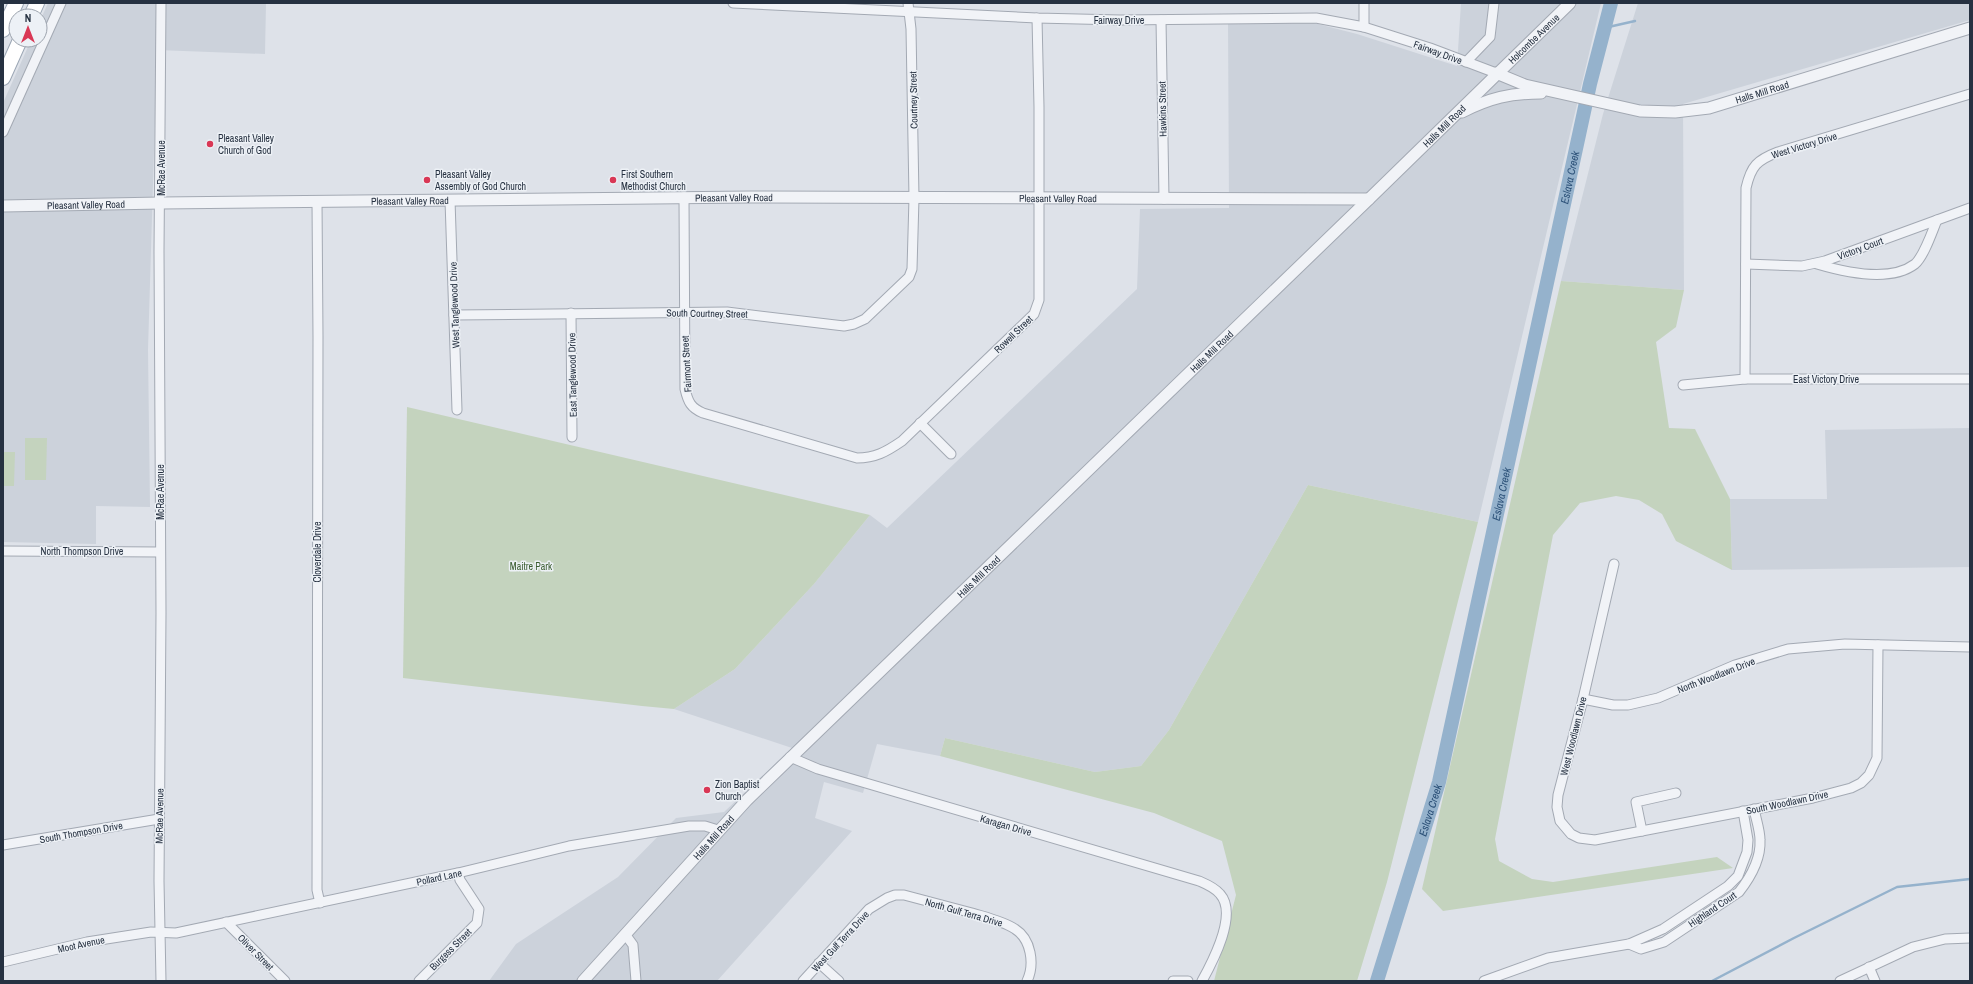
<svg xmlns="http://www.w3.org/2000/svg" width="1973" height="984" viewBox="0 0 1973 984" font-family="'Archivo Narrow',sans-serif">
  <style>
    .built { fill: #ccd2db }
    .green { fill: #c4d3be }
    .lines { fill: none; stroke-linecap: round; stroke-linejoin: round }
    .stream { stroke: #95b2cc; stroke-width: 2.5 }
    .river { stroke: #95b2cc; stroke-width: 14 }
    .minor-casing { stroke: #a3a9b3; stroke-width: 11 }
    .tertiary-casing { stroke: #a3a9b3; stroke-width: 13 }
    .primary-casing { stroke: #9ca7b5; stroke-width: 16 }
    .minor { stroke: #f1f3f7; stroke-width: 9 }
    .tertiary { stroke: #f1f3f7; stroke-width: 11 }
    .primary { stroke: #fff; stroke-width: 14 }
    .poi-dot { fill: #d93755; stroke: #edf1f6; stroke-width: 1.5 }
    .labels { text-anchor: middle; stroke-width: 3; stroke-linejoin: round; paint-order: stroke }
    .street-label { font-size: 10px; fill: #263141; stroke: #edf1f6 }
    .poi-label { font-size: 10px; fill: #263141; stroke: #edf1f6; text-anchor: start }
    .park-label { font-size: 10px; fill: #3c5e32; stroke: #edf1f6 }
    .water-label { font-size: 11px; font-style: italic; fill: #2c5178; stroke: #edf1f6 }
  </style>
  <rect width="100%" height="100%" fill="#dee2e9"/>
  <g class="built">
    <polygon points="48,3 266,3 265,54 157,50 148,350 150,507 96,506 96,544 3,542 3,103 31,40 40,40 40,21"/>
    <polygon points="1461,3 1601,3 1478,522 1308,485 1169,730 1141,766 1095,772 945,738 940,756 877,744 863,793 824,782 815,818 852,831 717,981 489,981 516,944 618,877 676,818 724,812 792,748 674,709 735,669 814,584 870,515 887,528 1137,289 1140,209 1229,208 1228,23 1314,23 1357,34 1457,66"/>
    <polygon points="1638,3 1970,3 1970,20 1683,104 1684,290 1561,281 1603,114"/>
    <polygon points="1970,428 1970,567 1732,570 1730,499 1827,499 1825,430"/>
  </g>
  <g class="green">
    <polygon points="1561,281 1684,290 1676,327 1656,342 1669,428 1695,429 1730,499 1732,570 1676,541 1662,514 1639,500 1616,496 1580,503 1553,535 1495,839 1499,861 1532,879 1553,882 1717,857 1733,868 1443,911 1422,889"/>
    <polygon points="407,407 870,515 814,584 735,669 674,709 642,706 403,678"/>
    <polygon points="25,438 47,438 46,480 25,480"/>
    <polygon points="3,452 15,452 14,486 3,486"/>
    <polygon points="1308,485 1478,522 1387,882 1357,981 1214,981 1236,895 1222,841 1154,813 940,756 945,738 1095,772 1141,766 1169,730"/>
  </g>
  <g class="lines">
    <g class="stream">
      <polyline points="1604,28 1635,21"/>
      <polyline points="1712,981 1794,938 1897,887 1970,879"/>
    </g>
    <path class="river" id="s1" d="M1377,981l62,-199 151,-698 21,-81"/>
    <defs>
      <g id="minor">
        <polyline points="733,3 1037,18 1120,20 1316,18 1364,27 1430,48 1496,73"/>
        <polyline points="1161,20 1164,199"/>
        <polyline points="1364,27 1364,3"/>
        <polyline points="1466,62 1490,37 1494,3"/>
        <polyline points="3,132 61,3"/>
        <path d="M684,197l1,192c3,13 6,19 18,24l154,45c18,0 29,-6 45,-17l132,-127 5,-14v-193l-2,-89"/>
        <polyline points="450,200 457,410"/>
        <polyline points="317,201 318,337 317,890 320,903"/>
        <polyline points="1746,264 1802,266 1825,261 1970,208"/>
        <path d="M1817,264c27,8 73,19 98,0 9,-8 17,-32 22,-44"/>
        <polyline points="571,313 572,437"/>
        <polyline points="454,315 727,312 844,326 854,324 865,319 909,277 912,269 914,198 911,29 908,3"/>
        <path d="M1745,379l1,-191c5,-22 11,-28 32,-36l192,-58"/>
        <polyline points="1683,385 1745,379 1970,379"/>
        <polyline points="920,423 951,454"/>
        <polyline points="3,551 160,552"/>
        <polyline points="1614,564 1583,699 1558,795 1557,807 1560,821 1571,834 1579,838 1595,840 1813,798 1851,788 1861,783 1869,775 1877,758 1878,645"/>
        <polyline points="1583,699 1613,705 1628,705 1658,698 1735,665 1788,649 1845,644 1970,647"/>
        <path d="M790,757l28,12 381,112c7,3 15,6 21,13 18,20 -7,67 -18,87"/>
        <polyline points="1642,831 1636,802 1676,793"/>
        <polyline points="3,845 159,819"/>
        <polyline points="226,922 285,981"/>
        <polyline points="625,934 633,945 636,981"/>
        <path d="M1629,944l12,5 23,-7 75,-50c11,-14 22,-33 21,-52 0,-10 -4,-21 -6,-31"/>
        <polyline points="3,962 87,942 151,932 176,933 458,873 569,846 689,826 705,826 718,830"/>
        <polyline points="819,963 839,981"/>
        <polyline points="1869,967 1875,981"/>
        <polyline points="161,981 159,881 161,613 159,251 161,3"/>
        <polyline points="419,981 477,923 479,909 460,880 458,873"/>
        <path d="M803,981l66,-72 18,-11 8,-3h9c22,6 45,12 68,18 13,4 31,8 43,16 16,10 20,35 12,52"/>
        <polyline points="1173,981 1188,981"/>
        <polyline points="1484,981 1548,958 1629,944 1663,929 1728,886 1738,876 1747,852 1748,840 1743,811"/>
        <polyline points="1840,981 1913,947 1945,939 1970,938"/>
      </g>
      <g id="tertiary">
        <path id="s2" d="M1496,73l29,12 115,26 35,1 34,-4 261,-80"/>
        <path d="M1462,112c28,-14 48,-19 79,-19"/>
        <path id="s3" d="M3,206l158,-3 590,-6 618,2"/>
        <path id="s4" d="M583,981l164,-181 622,-601 201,-196"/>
      </g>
      <g id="primary">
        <polyline points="31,16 37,3"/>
        <polyline points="3,30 16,3"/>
        <polyline points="3,78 20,40"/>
      </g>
    </defs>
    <use href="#minor" class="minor-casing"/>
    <use href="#tertiary" class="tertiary-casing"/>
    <use href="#primary" class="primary-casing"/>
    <use href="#minor" class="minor"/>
    <use href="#tertiary" class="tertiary"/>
    <use href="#primary" class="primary"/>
  </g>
  <g class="poi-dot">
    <circle cx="210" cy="144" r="4"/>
    <circle cx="427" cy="180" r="4"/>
    <circle cx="613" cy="180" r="4"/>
    <circle cx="707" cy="790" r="4"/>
  </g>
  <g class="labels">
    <g class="street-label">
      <text x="1119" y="24">Fairway Drive</text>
      <text dy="4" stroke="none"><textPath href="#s4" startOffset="1339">Holcombe Avenue</textPath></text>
      <text transform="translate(1438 52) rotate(20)" y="4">Fairway Drive</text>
      <text dy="4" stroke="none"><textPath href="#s2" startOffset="274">Halls Mill Road</textPath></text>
      <text transform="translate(913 100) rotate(-91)" y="4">Courtney Street</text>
      <text transform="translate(1162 109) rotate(-91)" y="4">Hawkins Street</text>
      <text dy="4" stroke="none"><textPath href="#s4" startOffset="1214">Halls Mill Road</textPath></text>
      <text transform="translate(1804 145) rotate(-17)" y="4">West Victory Drive</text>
      <text transform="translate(161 168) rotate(-90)" y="4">McRae Avenue</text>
      <text dy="4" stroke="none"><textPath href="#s3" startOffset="731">Pleasant Valley Road</textPath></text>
      <text dy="4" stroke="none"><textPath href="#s3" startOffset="1055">Pleasant Valley Road</textPath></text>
      <text dy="4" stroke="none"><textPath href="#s3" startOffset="407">Pleasant Valley Road</textPath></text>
      <text dy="4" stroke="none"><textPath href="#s3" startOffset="83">Pleasant Valley Road</textPath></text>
      <text transform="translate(1860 248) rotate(-20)" y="4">Victory Court</text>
      <text transform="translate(454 305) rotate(-92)" y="4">West Tanglewood Drive</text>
      <text transform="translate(707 313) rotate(1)" y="4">South Courtney Street</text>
      <text transform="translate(1013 334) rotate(-44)" y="4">Rowell Street</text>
      <text dy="4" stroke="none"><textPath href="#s4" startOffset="890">Halls Mill Road</textPath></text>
      <text transform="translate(686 364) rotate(-93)" y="4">Fairmont Street</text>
      <text transform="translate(572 375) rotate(-91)" y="4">East Tanglewood Drive</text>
      <text x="1826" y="383">East Victory Drive</text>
      <text transform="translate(160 492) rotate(-90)" y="4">McRae Avenue</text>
      <text x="82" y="555">North Thompson Drive</text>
      <text transform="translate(317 552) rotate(-90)" y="4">Cloverdale Drive</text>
      <text dy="4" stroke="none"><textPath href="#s4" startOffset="566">Halls Mill Road</textPath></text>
      <text transform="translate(1716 675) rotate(-21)" y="4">North Woodlawn Drive</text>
      <text transform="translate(1573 736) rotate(-76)" y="4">West Woodlawn Drive</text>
      <text transform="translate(1787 802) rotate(-12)" y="4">South Woodlawn Drive</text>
      <text transform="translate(159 816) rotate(-89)" y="4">McRae Avenue</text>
      <text transform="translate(1006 825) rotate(16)" y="4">Karagan Drive</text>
      <text transform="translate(81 832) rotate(-10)" y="4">South Thompson Drive</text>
      <text dy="4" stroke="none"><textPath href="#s4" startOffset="194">Halls Mill Road</textPath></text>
      <text transform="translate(439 877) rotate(-12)" y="4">Pollard Lane</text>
      <text transform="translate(1712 909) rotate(-34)" y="4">Highland Court</text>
      <text transform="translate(964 912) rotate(16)" y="4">North Gulf Terra Drive</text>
      <text transform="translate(840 941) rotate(-47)" y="4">West Gulf Terra Drive</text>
      <text transform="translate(81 944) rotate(-12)" y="4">Moot Avenue</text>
      <text transform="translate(450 949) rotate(-45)" y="4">Burgess Street</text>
      <text transform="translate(256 952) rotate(45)" y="4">Oliver Street</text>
    </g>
    <g class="poi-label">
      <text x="218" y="142">Pleasant Valley<tspan x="218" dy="12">Church of God</tspan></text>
      <text x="435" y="178">Pleasant Valley<tspan x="435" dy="12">Assembly of God Church</tspan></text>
      <text x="621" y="178">First Southern<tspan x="621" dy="12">Methodist Church</tspan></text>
      <text x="715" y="788">Zion Baptist<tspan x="715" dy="12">Church</tspan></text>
    </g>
    <g class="park-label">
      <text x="531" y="570">Maitre Park</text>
    </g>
    <g class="water-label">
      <text dy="4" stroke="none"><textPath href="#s1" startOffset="827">Eslava Creek</textPath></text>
      <text dy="4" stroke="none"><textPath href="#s1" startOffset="503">Eslava Creek</textPath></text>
      <text dy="4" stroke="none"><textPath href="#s1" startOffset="179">Eslava Creek</textPath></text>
    </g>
  </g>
  <rect width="1973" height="984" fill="none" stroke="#263141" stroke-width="8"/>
  <g transform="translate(28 28)"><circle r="19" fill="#edf1f6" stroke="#9da4ae"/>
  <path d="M0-3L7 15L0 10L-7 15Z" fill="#d93755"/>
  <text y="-6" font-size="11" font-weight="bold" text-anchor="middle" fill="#263141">N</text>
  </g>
</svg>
